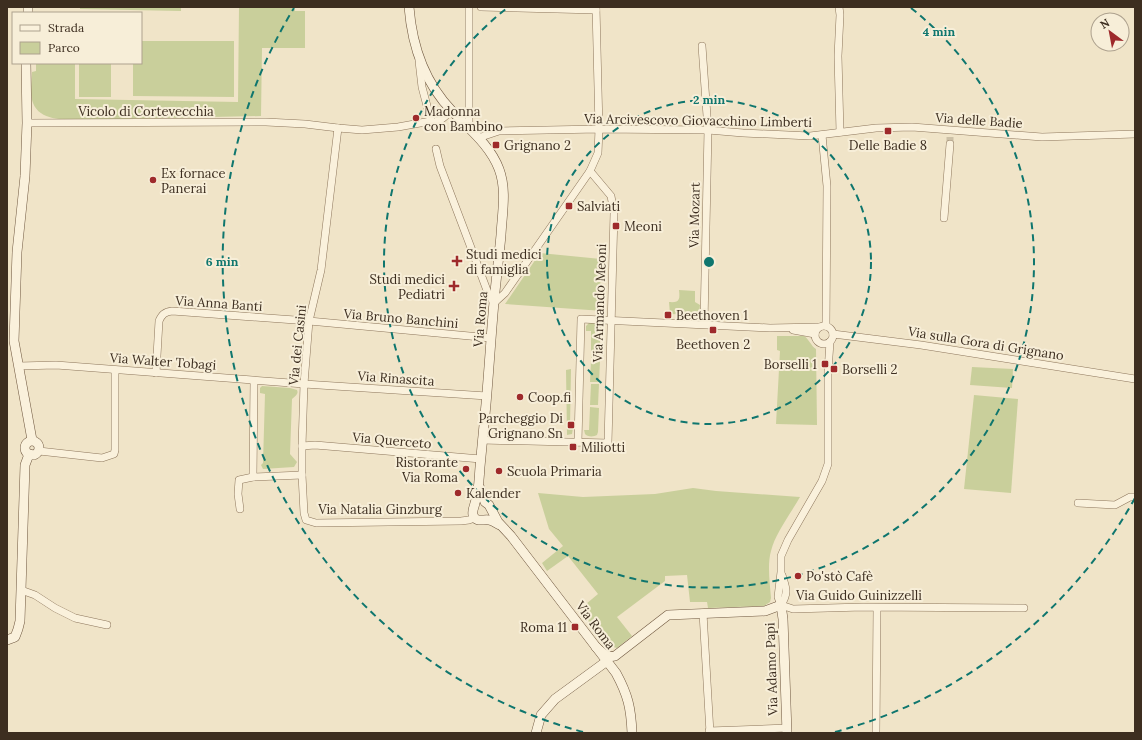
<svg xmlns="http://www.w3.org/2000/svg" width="1142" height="740" viewBox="0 0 1142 740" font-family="Lora,serif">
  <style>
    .green { fill: #c9cf9b }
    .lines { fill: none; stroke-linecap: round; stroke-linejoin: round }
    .street-tunnel { stroke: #ccc0a6; stroke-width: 7; stroke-dasharray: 7 3.5; stroke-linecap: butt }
    .street-casing { stroke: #8d765c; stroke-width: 8 }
    .secondary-casing { stroke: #6f573f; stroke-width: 10 }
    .street { stroke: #faf1dc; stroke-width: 7 }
    .secondary { stroke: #faf1dc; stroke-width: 9 }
    .ring { fill: none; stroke: #0f766e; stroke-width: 2; stroke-dasharray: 7 5 }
    .poi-dot { fill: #9e2a2b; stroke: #f7eed8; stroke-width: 1.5 }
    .labels { text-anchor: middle; stroke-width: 4; stroke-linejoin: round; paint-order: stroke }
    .street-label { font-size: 13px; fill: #3d2e20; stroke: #f7eed8 }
    .poi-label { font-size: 13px; fill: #3d2e20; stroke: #f7eed8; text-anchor: start }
    .centre { fill: #0f766e; stroke: #f7eed8; stroke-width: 2 }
    .ring-label { font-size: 12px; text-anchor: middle; font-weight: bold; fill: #0f766e; stroke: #f7eed8; stroke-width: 4; stroke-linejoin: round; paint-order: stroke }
  </style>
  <rect width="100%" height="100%" fill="#f0e4c8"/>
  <g class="green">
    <polygon points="80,7 181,7 181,11 80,9"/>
    <path d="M239,7h55l1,4h10v37h-43l-1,68 -183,4c-15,-1 -38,1 -45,-17 -3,-7 -1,-23 -1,-31l4,-1v-8h39v36l163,3z"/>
    <polygon points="141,41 234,41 234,97 133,96 133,63 141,63"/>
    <rect x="79" y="63" width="32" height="34"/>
    <polygon points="540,253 601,259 600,298 605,302 603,311 505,304"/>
    <path d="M679,290l16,1v11l5,3 -1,10 -29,-1 -1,-12c11,1 11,-3 10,-12z"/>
    <polygon points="589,323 599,323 601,326 599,358 591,358 591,331 586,331 586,326"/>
    <path d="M777,336h27c5,3 7,10 12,13l1,76 -41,-1 4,-73 -3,-1z"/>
    <polygon points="591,360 600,361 599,382 590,382"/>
    <polygon points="972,367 1013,369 1012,388 970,385"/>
    <polygon points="571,369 570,427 573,428 572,434 567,435 566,370"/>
    <polygon points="591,384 599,384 598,405 590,405"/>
    <path d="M262,386l28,2 7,2c2,4 -2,6 -5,9l-2,55 7,8 -3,5 -31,2 -2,-4 2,-2 2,-69 -5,-1v-5z"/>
    <polygon points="974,395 1018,399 1011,493 964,489"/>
    <path d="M590,407l9,1 -1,24 -1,3c-3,2 -10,2 -12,-1l-1,-4h5z"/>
    <path d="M693,488l23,3 84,6c-9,16 -25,37 -29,54 -4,14 -1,33 0,47l-1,4 -6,4 -56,2 -1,-6h-17l-3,-27 -22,1v5l-48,36 15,19 -15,12 -11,-3 -3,-3 -23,-33 18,-15 -30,-38 -21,15 -5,-8 21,-17 -14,-17 -11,-36 45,4 72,-3z"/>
  </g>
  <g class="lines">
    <polyline class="street-tunnel" points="950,144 950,135"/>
    <defs>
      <g id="street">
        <polyline points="481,7 596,10"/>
        <polyline points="839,7 840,15 838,56 840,132"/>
        <polyline points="702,46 708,130 704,324"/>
        <path d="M419,61l3,26 9,34c8,3 14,-5 20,-10"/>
        <polyline points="27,123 266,122 305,124 338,128 362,130 398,127 431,121"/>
        <polyline points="469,128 469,7"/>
        <polyline points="822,135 827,186 826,326"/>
        <polyline points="478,138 499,131 599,129 708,130 743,133 810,136 876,128 912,127 1042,137 1135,134"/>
        <polyline points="436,149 440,166 473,253 488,293 494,303 505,293 590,171 598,153 599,129 596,7"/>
        <polyline points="944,218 950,144"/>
        <circle cx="824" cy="335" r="9"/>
        <polyline points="793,330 815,334"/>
        <polyline points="833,334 921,345 1135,379"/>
        <polyline points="19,366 56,365 304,384 487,396"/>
        <path d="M156,373l3,-52c3,-7 6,-9 13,-10l137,10 182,17"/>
        <polyline points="482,440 608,443 614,213 611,196 590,171"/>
        <polyline points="578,442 581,319 770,328 819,327"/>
        <polyline points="302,446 315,445 481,459"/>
        <polyline points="39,451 102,458 114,454 115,450 115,370"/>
        <polyline points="302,475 304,513 306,520 316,523 461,521 469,520 475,518"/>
        <polyline points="253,477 254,381"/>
        <polyline points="1078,503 1115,505 1130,497 1135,497"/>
        <polyline points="240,509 238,494 239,480 253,477 302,475 302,446 304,384 309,321 321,270 338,128"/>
        <polyline points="21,590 35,595 55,608 75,618 107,625"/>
        <polyline points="781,605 778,597 781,572 781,556 788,540 822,481 828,464 828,371 830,342"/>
        <polyline points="781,605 793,609 863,607 1024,608"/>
        <path d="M781,605c8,-13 5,-17 1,-30"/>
        <polyline points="703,613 710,733"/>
        <polyline points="709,731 787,728"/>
        <polyline points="876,733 877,608"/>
      </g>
      <g id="secondary">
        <path d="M409,7c3,38 16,76 43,104 17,18 38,34 47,58 8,21 3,45 2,66 -2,22 -5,45 -7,67 -3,34 -5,68 -8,102 -2,21 -4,42 -6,63 -1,12 -1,25 -5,36 -1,5 -3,7 -2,12 3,8 10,4 16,5 4,1 7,3 11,5"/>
        <polyline points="28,13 28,7"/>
        <polyline points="26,63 27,123 25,176 17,252 14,341 32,440"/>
        <circle cx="32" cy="448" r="7"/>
        <path d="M480,488l5,14 4,3 9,17 13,14 105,137c12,22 15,35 16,60"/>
        <polyline points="7,640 15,637 18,629 20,621 25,465 28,457 30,454"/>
        <path d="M596,647c6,5 11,11 19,9l53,-41 97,-4 16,-6 2,14 4,114"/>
        <polyline points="536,733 541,715 555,699 607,661"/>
      </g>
    </defs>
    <use href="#street" class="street-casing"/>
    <use href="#secondary" class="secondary-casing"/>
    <use href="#street" class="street"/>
    <use href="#secondary" class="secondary"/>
  </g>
  <g class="ring">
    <circle cx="709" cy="262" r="162"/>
    <path d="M911 8A325 325 0 1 1 507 8"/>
    <path d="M1135 498A487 487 0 0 1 835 732M583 732A487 487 0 0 1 294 8"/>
  </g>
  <g class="poi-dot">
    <circle cx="416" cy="118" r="4"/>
    <rect x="884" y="127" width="8" height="8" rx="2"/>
    <rect x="492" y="141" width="8" height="8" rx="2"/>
    <circle cx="153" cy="180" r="4"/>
    <rect x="565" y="202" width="8" height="8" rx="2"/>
    <rect x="612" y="222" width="8" height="8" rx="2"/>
    <path d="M455 255h4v4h4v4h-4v4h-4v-4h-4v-4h4z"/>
    <path d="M452 280h4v4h4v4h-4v4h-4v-4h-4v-4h4z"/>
    <rect x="664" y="311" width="8" height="8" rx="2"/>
    <rect x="709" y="326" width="8" height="8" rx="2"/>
    <rect x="821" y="360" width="8" height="8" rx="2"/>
    <rect x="830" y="365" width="8" height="8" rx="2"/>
    <circle cx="520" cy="397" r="4"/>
    <rect x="567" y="421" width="8" height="8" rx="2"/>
    <rect x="569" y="443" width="8" height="8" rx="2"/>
    <circle cx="466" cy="469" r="4"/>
    <circle cx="499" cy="471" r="4"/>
    <circle cx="458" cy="493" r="4"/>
    <circle cx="798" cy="576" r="4"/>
    <rect x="571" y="623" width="8" height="8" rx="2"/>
  </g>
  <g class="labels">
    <g class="street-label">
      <text x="146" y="116">Vicolo di Cortevecchia</text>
      <text transform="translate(698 120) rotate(1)" y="5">Via Arcivescovo Giovacchino Limberti</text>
      <text transform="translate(979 120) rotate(4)" y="5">Via delle Badie</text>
      <text transform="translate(694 215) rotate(-89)" y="5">Via Mozart</text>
      <text transform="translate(219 303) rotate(4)" y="5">Via Anna Banti</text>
      <text transform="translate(599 303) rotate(-88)" y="5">Via Armando Meoni</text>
      <text transform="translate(401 318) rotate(5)" y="5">Via Bruno Banchini</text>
      <text transform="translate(480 319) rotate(-85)" y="5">Via Roma</text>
      <text transform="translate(986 343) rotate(9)" y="5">Via sulla Gora di Grignano</text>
      <text transform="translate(297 345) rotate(-84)" y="5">Via dei Casini</text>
      <text transform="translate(163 361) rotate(4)" y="5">Via Walter Tobagi</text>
      <text transform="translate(396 378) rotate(4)" y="5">Via Rinascita</text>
      <text transform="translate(392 440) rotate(5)" y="5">Via Querceto</text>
      <text x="380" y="514">Via Natalia Ginzburg</text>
      <text x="859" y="600">Via Guido Guinizzelli</text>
      <text transform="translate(596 625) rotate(53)" y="5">Via Roma</text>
      <text transform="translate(771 669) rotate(-92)" y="5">Via Adamo Papi</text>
    </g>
    <g class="poi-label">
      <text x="424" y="116">Madonna<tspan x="424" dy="15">con Bambino</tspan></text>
      <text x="504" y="150">Grignano 2</text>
      <text x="888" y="150" text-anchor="middle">Delle Badie 8</text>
      <text x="161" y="178">Ex fornace<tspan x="161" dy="15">Panerai</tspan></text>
      <text x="577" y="211">Salviati</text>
      <text x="624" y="231">Meoni</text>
      <text x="466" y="259">Studi medici<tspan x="466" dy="15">di famiglia</tspan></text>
      <text x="445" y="284" text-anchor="end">Studi medici<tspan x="445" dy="15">Pediatri</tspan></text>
      <text x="676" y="320">Beethoven 1</text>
      <text x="713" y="349" text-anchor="middle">Beethoven 2</text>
      <text x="817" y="369" text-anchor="end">Borselli 1</text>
      <text x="842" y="374">Borselli 2</text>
      <text x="528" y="402">Coop.fi</text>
      <text x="563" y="423" text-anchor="end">Parcheggio Di<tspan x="563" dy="15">Grignano Sn</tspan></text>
      <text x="581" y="452">Miliotti</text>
      <text x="458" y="467" text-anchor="end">Ristorante<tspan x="458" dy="15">Via Roma</tspan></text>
      <text x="507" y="476">Scuola Primaria</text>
      <text x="466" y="498">Kalender</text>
      <text x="806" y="581">Po'stò Cafè</text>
      <text x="567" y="632" text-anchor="end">Roma 11</text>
    </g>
  </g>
  <circle cx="709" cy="262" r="6" class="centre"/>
  <g class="ring-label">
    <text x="939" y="36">4 min</text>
    <text x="709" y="104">2 min</text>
    <text x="222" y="266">6 min</text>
  </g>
  <rect width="1142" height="740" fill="none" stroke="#3d2e20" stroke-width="16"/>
  <rect x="12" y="12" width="130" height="52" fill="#f7eed8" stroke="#ada18e"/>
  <rect x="20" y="25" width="20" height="6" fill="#faf1dc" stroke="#ada18e"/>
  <text x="48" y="32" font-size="12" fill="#3d2e20">Strada</text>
  <rect x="20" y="42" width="20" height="12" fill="#c9cf9b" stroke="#ada18e"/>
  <text x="48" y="52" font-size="12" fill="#3d2e20">Parco</text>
  <g transform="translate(1110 32) rotate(328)"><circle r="19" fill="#f7eed8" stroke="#ada18e"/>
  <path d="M0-3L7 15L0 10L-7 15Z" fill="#9e2a2b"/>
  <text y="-6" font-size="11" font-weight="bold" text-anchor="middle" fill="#3d2e20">N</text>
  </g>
</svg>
